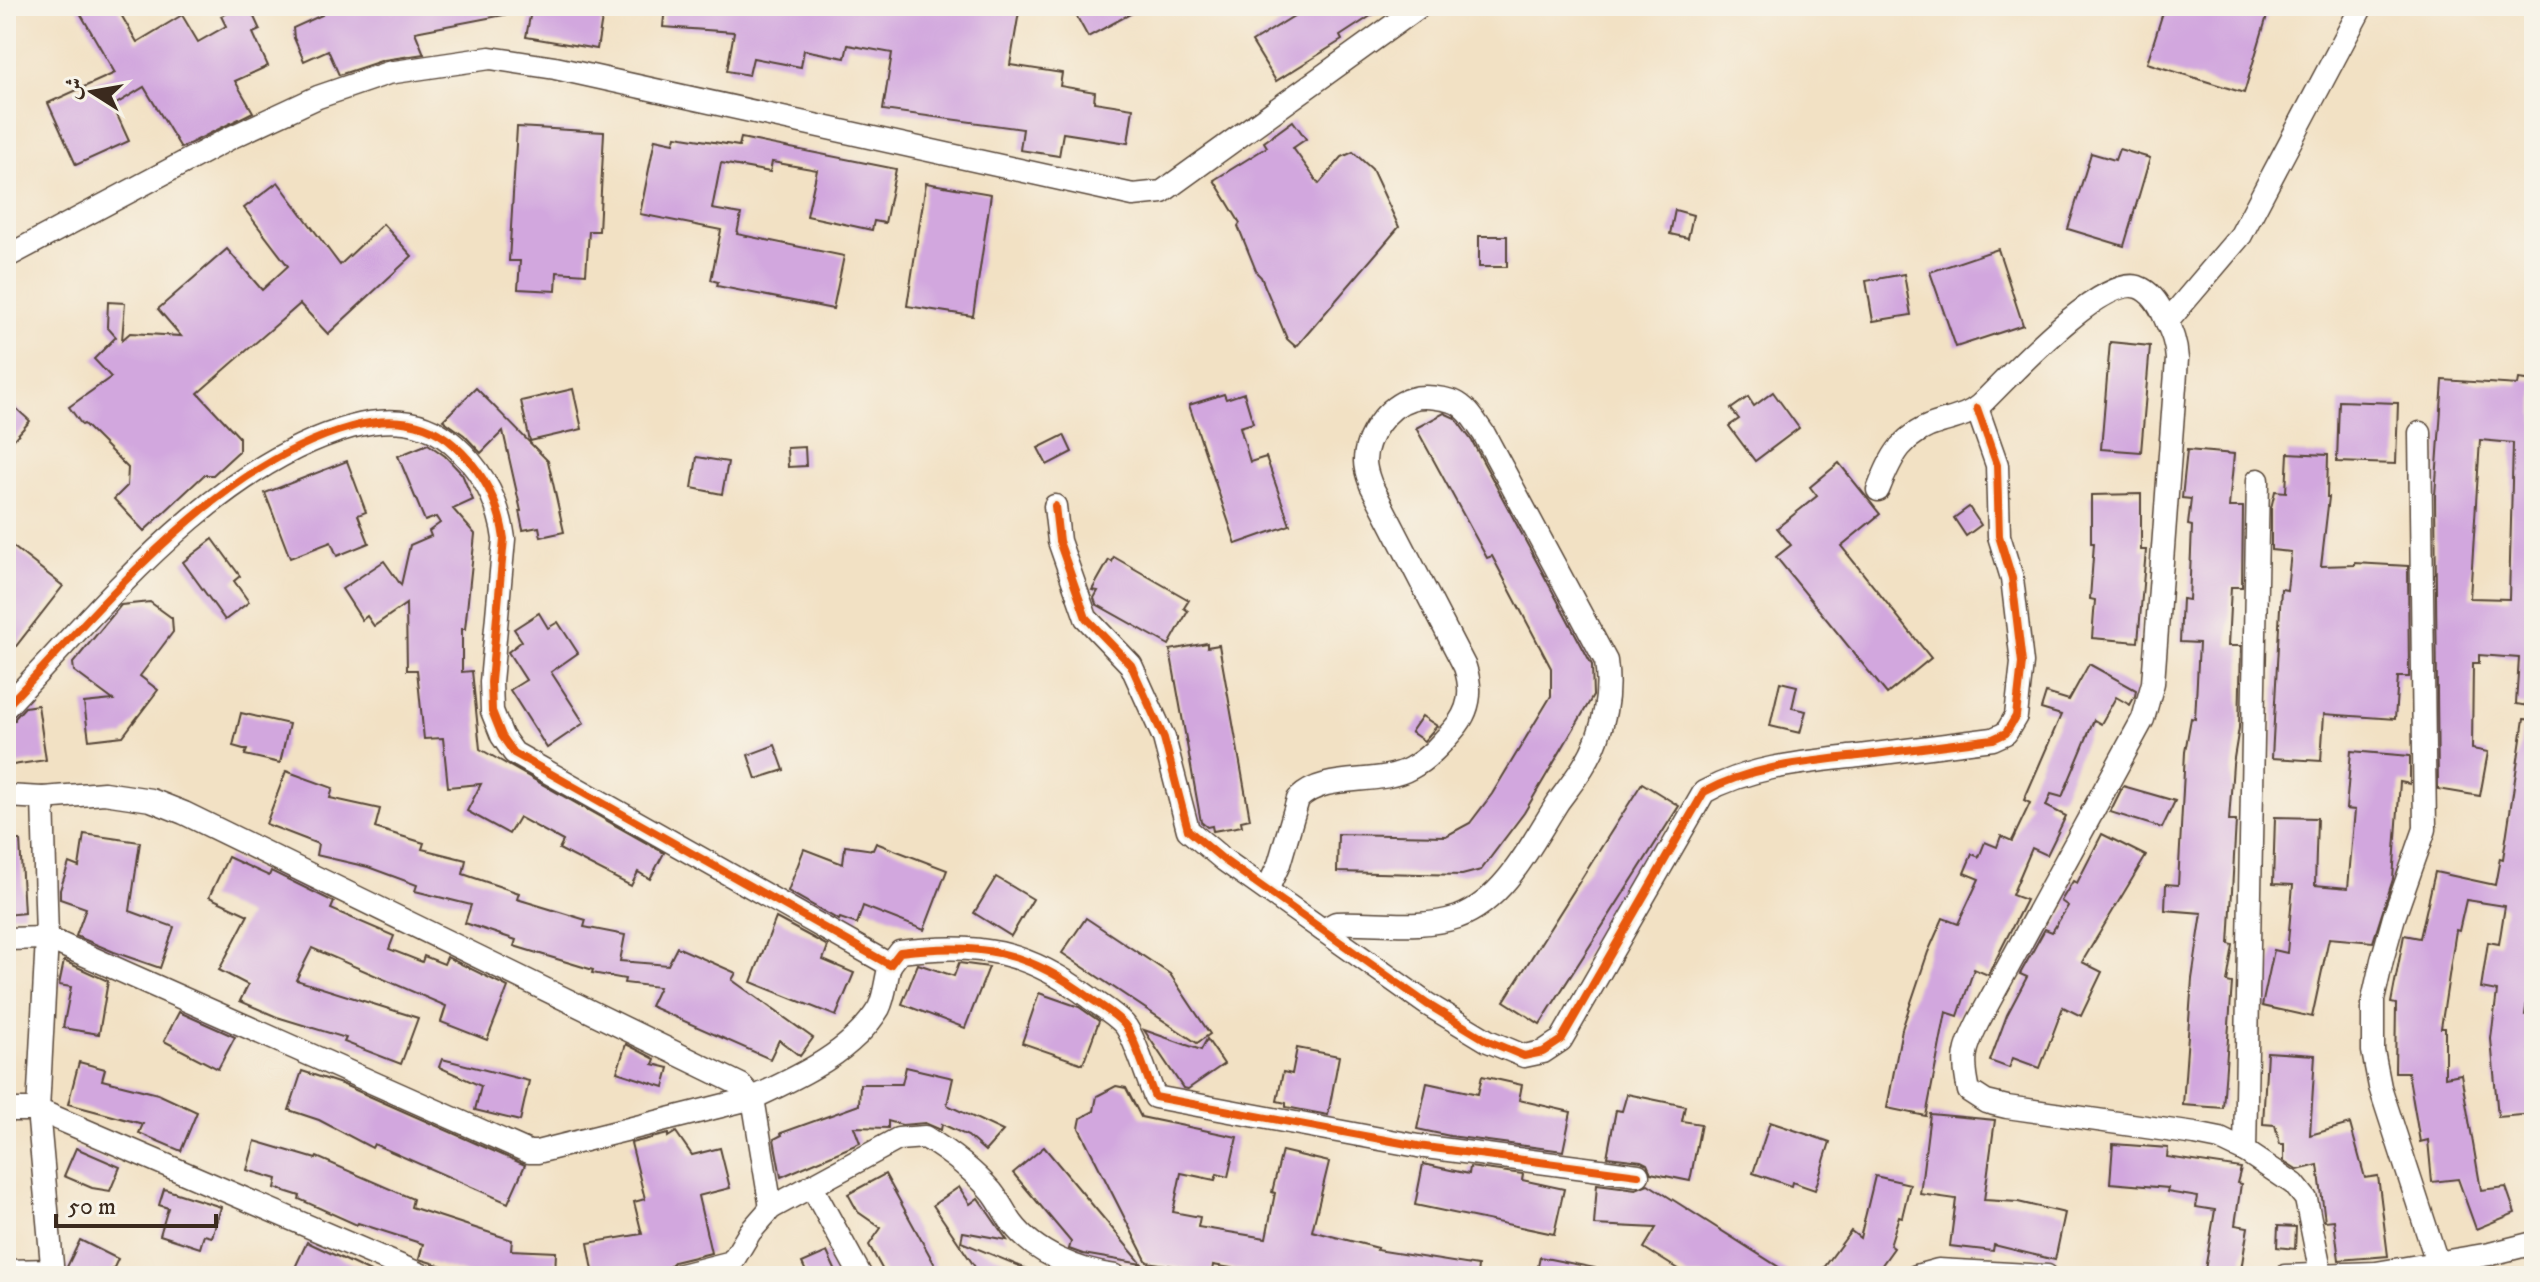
<svg xmlns="http://www.w3.org/2000/svg" width="2540" height="1282" viewBox="0 0 2540 1282" font-family="'IM FELL DW Pica',Amiri,serif">
  <style>
    .building { fill: #d2a7de; fill-rule: evenodd }
    .lines { fill: none; stroke-linecap: round; stroke-linejoin: round }
    .street-casing { stroke: #564537; stroke-width: 25 }
    .street { stroke: #fff; stroke-width: 22 }
    .cycleway-casing { stroke: #f7f3e8; stroke-width: 13 }
    .cycleway { stroke: #e8590c; stroke-width: 8 }
  </style>
  <rect width="100%" height="100%" fill="#f7f3e8"/>
  <filter id="ink" filterUnits="userSpaceOnUse"><feTurbulence type="fractalNoise" baseFrequency=".0125" numOctaves="2"/><feDisplacementMap in="SourceGraphic" scale="16" xChannelSelector="R" yChannelSelector="G"/><feConvolveMatrix kernelMatrix="1 2 1 2 8 2 1 2 1" color-interpolation-filters="sRGB"/></filter>
  <filter id="wash" filterUnits="userSpaceOnUse"><feTurbulence type="fractalNoise" baseFrequency=".006" numOctaves="4" result="noise"/><feDisplacementMap in="SourceGraphic" scale="32" xChannelSelector="R" yChannelSelector="G"/><feGaussianBlur stdDeviation="1.8" result="paint"/><feColorMatrix in="noise" values="0 0 0 0 0 0 0 0 0 0 0 0 0 0 0 0 0 1.4 0 .05"/><feComposite in="paint" operator="in"/></filter>
  <g filter="url(#wash)">
    <rect width="100%" height="100%" fill="#f2e1c4"/>
    <g id="blocks">
      <g class="building">
        <polygon points="76,6 116,6 137,42 182,15 198,42 226,26 221,16 226,14 223,6 249,6 260,30 253,33 268,66 235,81 253,112 181,148 144,87 113,106 129,141 76,165 48,103 115,73"/>
        <polygon points="318,6 508,6 509,14 415,32 424,54 384,60 339,75 328,50 304,61 294,38 293,28 322,15"/>
        <polygon points="532,6 604,6 597,49 526,37"/>
        <polygon points="665,6 1020,6 1010,65 1062,73 1060,86 1095,92 1094,102 1133,108 1128,143 1063,133 1059,156 1020,150 1023,129 883,110 892,53 848,45 845,58 804,50 801,67 753,58 749,75 727,71 734,32 663,27"/>
        <polygon points="1071,6 1145,6 1088,37"/>
        <polygon points="1310,6 1386,6 1340,36 1342,40 1276,81 1252,42"/>
        <polygon points="2165,6 2270,6 2244,93 2147,63"/>
        <polygon points="1293,121 1306,139 1293,148 1319,184 1342,157 1353,152 1372,169 1399,227 1296,347 1287,339 1261,277 1257,273 1238,226 1240,223 1214,180 1267,147 1264,142"/>
        <polygon points="517,127 604,132 599,231 589,231 586,274 557,272 556,291 518,289 520,261 509,261"/>
        <polygon points="676,136 739,146 741,138 896,169 885,223 874,221 872,230 807,216 817,170 772,162 770,172 721,163 712,209 741,214 737,234 844,256 833,309 717,286 718,282 711,280 721,230 640,214 655,139 674,143"/>
        <polygon points="2119,149 2150,158 2124,246 2068,229 2091,153 2115,160"/>
        <polygon points="278,182 340,265 383,224 412,256 328,334 300,304 198,393 239,437 239,451 213,475 204,475 144,531 114,499 127,486 128,468 84,424 82,425 69,407 111,377 94,359 116,337 107,327 108,302 125,303 122,340 130,333 181,336 158,309 227,249 262,290 288,266 244,208"/>
        <polygon points="926,183 991,194 973,316 907,306"/>
        <polygon points="1675,210 1693,215 1688,238 1670,234"/>
        <rect x="1479" y="236" width="28" height="31"/>
        <polygon points="1998,249 2023,325 1956,347 1930,272"/>
        <polygon points="1904,274 1911,315 1873,321 1866,281"/>
        <polygon points="2110,342 2150,346 2141,452 2101,449"/>
        <path d="M2519,379l15,2v326l-18,-3 3,-46 -40,-3v8h-6l-1,86 16,3 -8,44 -42,-7 -3,-293 8,-116 75,5zM2480,440l33,3 -4,156 -39,-1z"/>
        <polygon points="476,388 548,461 564,532 541,537 539,527 523,530 519,511 521,511 503,431 481,453 464,435 443,420"/>
        <polygon points="573,389 582,429 530,441 521,401"/>
        <polygon points="1773,392 1799,428 1755,461 1729,426 1739,419 1731,409 1748,397 1754,406"/>
        <polygon points="1244,393 1253,423 1240,427 1250,462 1266,457 1290,525 1236,544 1189,405 1224,394 1226,399"/>
        <polygon points="6,399 30,421 6,448"/>
        <polygon points="2339,401 2398,403 2396,464 2337,462"/>
        <polygon points="1444,413 1455,418 1472,441 1592,665 1593,696 1524,813 1481,870 1462,875 1337,872 1338,834 1446,836 1470,823 1492,794 1551,696 1551,668 1492,556 1487,558 1416,428"/>
        <polygon points="1064,435 1072,452 1047,465 1038,448"/>
        <polygon points="428,444 445,456 462,474 473,500 453,509 475,534 465,629 462,629 462,672 472,671 480,749 664,853 650,879 638,872 631,886 559,849 563,841 519,817 509,834 467,811 481,784 448,787 443,738 424,739 417,670 407,670 406,604 374,626 367,616 362,620 342,589 384,561 401,585 410,545 431,536 429,531 440,523 436,517 425,521 398,456"/>
        <polygon points="805,447 806,466 788,467 787,448"/>
        <polygon points="2187,450 2234,454 2229,507 2243,507 2242,587 2231,587 2228,646 2241,646 2239,728 2233,764 2229,821 2236,821 2229,944 2233,945 2227,982 2232,983 2223,1108 2183,1105 2192,979 2202,913 2165,910 2166,884 2178,885 2185,752 2191,718 2195,719 2199,643 2180,642 2182,599 2189,600 2192,526 2188,525 2191,499 2182,498"/>
        <polygon points="2288,453 2328,455 2327,497 2329,497 2321,566 2355,565 2355,563 2408,566 2409,677 2398,677 2395,719 2324,714 2321,761 2272,758 2281,589 2287,590 2291,552 2271,550 2271,508 2275,491 2286,492"/>
        <polygon points="697,457 728,462 722,494 692,488"/>
        <polygon points="347,461 366,512 358,515 369,543 337,556 331,542 290,558 265,493"/>
        <polygon points="1839,463 1880,514 1841,546 1931,658 1887,694 1776,557 1791,545 1777,528 1817,496 1810,487"/>
        <polygon points="2141,494 2141,550 2146,550 2138,642 2092,638 2095,600 2090,599 2094,543 2091,543 2091,495"/>
        <polygon points="1969,507 1981,525 1966,536 1954,518"/>
        <polygon points="213,539 240,576 234,581 249,602 225,620 183,562"/>
        <polygon points="6,541 63,586 6,659"/>
        <polygon points="1114,557 1189,600 1184,608 1188,611 1169,645 1096,604 1094,598 1098,591 1092,590 1109,560 1112,562"/>
        <polygon points="150,602 172,618 173,632 140,676 158,690 123,736 89,740 84,703 113,700 74,671 73,663 121,605"/>
        <polygon points="539,613 548,628 558,622 578,653 551,672 584,723 547,748 510,690 526,680 508,652 522,641 514,629"/>
        <polygon points="1207,643 1207,647 1219,645 1250,819 1241,821 1242,826 1213,831 1212,826 1207,827 1201,822 1170,650"/>
        <polygon points="2089,664 2136,690 2135,696 2130,705 2116,697 2101,724 2094,720 2062,797 2051,794 2046,806 2066,816 2047,855 2032,848 2012,895 2026,900 1988,975 1974,969 1958,1016 1946,1012 1926,1116 1887,1108 1902,1029 1928,952 1943,918 1958,924 1979,879 1964,873 1972,854 1979,857 1985,842 1997,847 2001,836 2012,841 2030,803 2024,800 2061,715 2041,709 2046,693 2069,700"/>
        <polygon points="1780,682 1797,686 1792,708 1806,711 1800,733 1770,726"/>
        <polygon points="38,705 46,760 6,766 6,722 15,720 15,718 25,707"/>
        <polygon points="241,713 289,724 280,763 245,755 247,750 233,746"/>
        <polygon points="1422,716 1437,726 1424,741 1411,732"/>
        <polygon points="2524,719 2534,720 2534,921 2529,948 2534,949 2534,953 2525,1015 2533,1016 2529,1049 2534,1049 2534,1114 2498,1117 2491,1039 2497,991 2481,988 2488,942 2499,944 2505,906 2466,900 2459,931 2456,930 2441,1028 2445,1028 2445,1077 2461,1074 2481,1190 2506,1187 2515,1213 2476,1229 2458,1179 2432,1182 2428,1140 2420,1142 2408,1072 2395,1072 2396,1004 2391,1003 2404,935 2420,938 2435,872 2495,885 2500,858 2503,859"/>
        <polygon points="775,745 784,770 756,779 748,755"/>
        <polygon points="2351,751 2410,756 2410,784 2400,782 2393,879 2373,942 2329,938 2312,1017 2262,1006 2274,950 2287,953 2293,885 2273,884 2275,817 2317,818 2315,885 2348,888 2355,810 2346,809"/>
        <polygon points="286,771 333,788 330,798 380,809 375,828 424,843 422,849 466,860 463,874 519,893 517,899 586,920 584,927 625,935 620,961 668,965 677,947 736,973 732,980 813,1038 800,1056 779,1040 770,1059 650,1006 659,987 624,983 625,979 592,973 593,970 514,946 516,940 465,923 471,905 415,891 417,885 368,867 316,855 318,844 266,824"/>
        <polygon points="1642,783 1679,806 1540,1024 1504,1001"/>
        <polygon points="2123,786 2175,801 2162,828 2110,812"/>
        <polygon points="84,834 140,842 130,911 174,927 160,968 114,952 76,936 86,908 60,899 60,890 69,863 79,867"/>
        <polygon points="2102,834 2146,856 2082,962 2102,972 2081,1016 2063,1007 2040,1068 2013,1058 2009,1068 1990,1061 2007,1015 2027,977 2020,974 2045,929 2052,932 2068,906 2061,901 2073,881 2077,883"/>
        <polygon points="6,840 20,840 24,913 6,915"/>
        <polygon points="876,843 947,870 924,930 863,906 857,924 840,918 839,920 788,891 804,849 843,864 845,846 873,850"/>
        <polygon points="228,857 269,876 271,871 334,902 331,909 394,936 389,949 422,962 424,956 444,964 447,957 508,987 487,1040 441,1022 446,1006 312,948 296,980 418,1018 401,1064 344,1042 346,1038 277,1017 240,1001 248,985 219,970 248,915 209,897"/>
        <polygon points="996,877 1033,899 1011,936 974,913"/>
        <polygon points="776,918 828,946 823,960 854,973 836,1016 751,982"/>
        <polygon points="1086,918 1170,974 1210,1034 1197,1043 1062,953"/>
        <polygon points="64,961 108,981 99,1034 63,1028 71,987 59,985"/>
        <polygon points="959,963 989,967 965,1028 902,1004 918,964 954,976"/>
        <polygon points="1039,993 1079,1007 1099,1021 1083,1064 1022,1043"/>
        <polygon points="179,1012 235,1037 218,1069 164,1041"/>
        <polygon points="1144,1030 1201,1050 1207,1039 1224,1064 1188,1089 1183,1088"/>
        <polygon points="626,1044 655,1059 653,1064 669,1068 664,1087 617,1072"/>
        <polygon points="1297,1048 1339,1056 1328,1115 1286,1107 1286,1103 1277,1101 1283,1072 1292,1074"/>
        <polygon points="2267,1052 2315,1055 2310,1135 2350,1124 2365,1178 2378,1176 2388,1256 2339,1260 2334,1220 2325,1221 2318,1165 2298,1170 2284,1161 2284,1144 2280,1144 2275,1125 2263,1124"/>
        <polygon points="442,1059 529,1081 520,1121 475,1110 481,1086 439,1067"/>
        <polygon points="79,1062 105,1069 102,1080 158,1094 197,1112 181,1151 139,1133 143,1124 68,1104"/>
        <polygon points="906,1067 953,1078 947,1105 1003,1131 985,1151 968,1136 942,1124 941,1130 925,1123 902,1125 888,1121 888,1128 854,1127 860,1143 781,1177 774,1139 782,1135 781,1133 859,1105 860,1084 902,1084"/>
        <polygon points="302,1071 344,1085 525,1165 508,1203 374,1144 372,1148 319,1120 289,1110"/>
        <polygon points="1482,1076 1522,1085 1519,1100 1571,1112 1563,1151 1450,1136 1417,1129 1427,1083 1478,1094"/>
        <polygon points="1116,1086 1126,1088 1141,1117 1237,1137 1228,1177 1217,1174 1215,1180 1181,1173 1173,1212 1200,1217 1198,1227 1266,1238 1275,1193 1272,1192 1282,1151 1329,1162 1312,1231 1378,1248 1377,1250 1478,1266 1477,1276 1259,1276 1260,1273 1213,1265 1212,1272 1147,1262 1079,1128 1081,1118 1094,1111 1097,1096"/>
        <polygon points="1627,1094 1685,1106 1682,1121 1701,1124 1690,1181 1651,1173 1647,1164 1641,1161 1607,1157 1616,1110 1622,1111"/>
        <polygon points="1930,1114 1995,1120 1984,1200 2018,1202 2065,1213 2055,1260 1994,1245 1993,1251 1950,1246 1956,1199 1920,1194"/>
        <polygon points="1770,1122 1830,1142 1815,1190 1792,1182 1791,1186 1753,1173"/>
        <polygon points="676,1132 692,1155 720,1148 730,1188 698,1196 711,1253 674,1262 664,1272 652,1275 651,1272 629,1276 594,1276 588,1243 642,1234 634,1202 645,1199 631,1143 668,1134 668,1137"/>
        <polygon points="255,1141 316,1159 317,1157 413,1199 411,1207 512,1240 511,1250 556,1252 555,1276 475,1276 419,1259 423,1244 358,1223 357,1225 299,1199 300,1196 275,1188 277,1179 247,1170"/>
        <polygon points="2113,1144 2168,1148 2167,1157 2241,1168 2237,1183 2241,1184 2235,1225 2248,1227 2240,1276 2205,1270 2215,1210 2196,1207 2198,1197 2167,1192 2168,1188 2110,1183"/>
        <polygon points="1044,1147 1142,1264 1083,1254 1069,1249 1071,1242 1013,1173"/>
        <polygon points="76,1148 120,1167 110,1191 92,1188 64,1176"/>
        <polygon points="1423,1164 1469,1174 1470,1167 1523,1174 1522,1180 1564,1189 1554,1234 1415,1205"/>
        <polygon points="885,1174 941,1276 886,1276 869,1245 881,1228 858,1212 848,1194"/>
        <polygon points="1875,1176 1910,1184 1902,1217 1899,1216 1890,1245 1894,1248 1874,1276 1818,1276 1851,1231 1860,1238"/>
        <polygon points="1597,1184 1636,1189 1648,1184 1793,1276 1689,1276 1644,1248 1656,1228 1594,1225"/>
        <polygon points="959,1187 970,1204 978,1198 1007,1240 963,1232 961,1242 1044,1276 981,1276 933,1205"/>
        <polygon points="164,1189 221,1207 212,1237 204,1235 200,1248 160,1235 168,1208 159,1205"/>
        <polygon points="2278,1226 2296,1227 2295,1249 2277,1247"/>
        <polygon points="80,1240 118,1259 110,1276 67,1276 66,1269"/>
        <polygon points="307,1242 379,1276 291,1276"/>
        <polygon points="827,1252 838,1276 808,1276 802,1263"/>
        <polygon points="1540,1257 1595,1268 1594,1276 1536,1276"/>
      </g>
    </g>
  </g>
  <g filter="url(#ink)">
    <use href="#blocks" fill-opacity="0" stroke="#564537" stroke-width="2"/>
    <g class="lines">
      <defs>
        <g id="street">
          <polyline points="6,257 232,137 318,97 388,73 490,58 555,68 1133,195 1162,192 1420,6"/>
          <polyline points="2167,322 2241,235 2362,6"/>
          <polyline points="2420,433 2425,829 2394,917 2382,960 2373,1000 2373,1051 2380,1087 2437,1262"/>
          <path d="M1878,490c14,-35 24,-57 63,-68 13,-4 28,-7 39,-17 27,-26 121,-130 158,-118 14,5 22,19 27,31 7,15 11,25 12,41l-24,324 -10,36 -165,303c-14,28 -16,37 -9,69l17,11 21,5 188,27 25,5 25,12 49,33 12,15 15,75"/>
          <path d="M1055,506l4,35 27,77 45,47 33,73 24,92 36,30 203,144 61,37 36,15 19,-4 18,-12 143,-248c47,-26 102,-30 155,-36 45,-6 89,-11 134,-17l13,-6 10,-17 6,-53 -10,-85 -13,-42 -2,-71 -20,-57"/>
          <path d="M6,707c96,-100 208,-242 345,-280 37,-10 73,-9 103,18 28,25 45,56 50,94l-13,143 1,29 10,25 12,17 376,212 10,-13c78,-10 127,-2 190,46 11,8 25,16 34,26 10,11 24,57 31,73l263,49 220,29"/>
          <path d="M6,796l37,2 61,-5 47,7 33,13 557,272 12,13c45,-21 99,-45 126,-90 6,-12 7,-30 11,-43"/>
          <polyline points="43,798 47,938 38,1110 53,1276"/>
          <path d="M1267,890l12,-26 19,-65c28,-28 80,-12 113,-31 17,-9 30,-24 42,-38 17,-19 20,-39 12,-63l-94,-182c-3,-8 -6,-15 -6,-24 0,-24 22,-55 46,-62 13,-4 32,-1 44,3 13,6 21,21 29,32l122,227c4,28 1,52 -9,78 -8,23 -25,44 -39,63 -25,39 -53,98 -100,115 -39,13 -82,4 -122,6l-13,7"/>
          <polyline points="6,939 47,938 529,1152 537,1152 753,1098 771,1208"/>
          <polyline points="6,1110 38,1110 424,1276"/>
          <polyline points="2245,1151 2258,480"/>
          <polyline points="812,1187 861,1276"/>
          <polyline points="6,1271 52,1270"/>
          <path d="M677,1276l55,-14 18,-30 21,-24 127,-69 27,-2c24,15 48,33 67,55 8,10 13,21 20,31 23,31 67,48 103,53"/>
          <polyline points="1916,1276 1938,1270 2047,1276"/>
          <polyline points="2285,1276 2376,1273 2490,1254 2534,1243"/>
        </g>
      </defs>
      <use href="#street" class="street-casing"/>
      <use href="#street" class="street"/>
      <defs>
        <g id="cycleway">
          <path d="M1055,506l4,35 27,77 45,47 33,73 24,92 36,30 203,144 61,37 36,15 19,-4 18,-12 143,-248c47,-26 102,-30 155,-36 45,-6 89,-11 134,-17l13,-6 10,-17 6,-53 -10,-85 -13,-42 -2,-71 -20,-57"/>
          <path d="M6,707c96,-100 208,-242 345,-280 37,-10 73,-9 103,18 28,25 45,56 50,94l-13,143 1,29 10,25 12,17 376,212 10,-13c78,-10 127,-2 190,46 11,8 25,16 34,26 10,11 24,57 31,73l263,49 220,29"/>
        </g>
      </defs>
      <use href="#cycleway" class="cycleway-casing"/>
      <use href="#cycleway" class="cycleway"/>
    </g>
  </g>
  <rect width="2540" height="1282" fill="none" stroke="#f7f3e8" stroke-width="32"/>
  <g transform="translate(92 92) rotate(281)" stroke="#f7f3e8" stroke-width="6" paint-order="stroke">
  <path d="M0-6L14 30L0 20L-14 30Z" fill="#3b2a1e"/>
  <text y="-12" font-size="22" font-weight="bold" text-anchor="middle" fill="#3b2a1e">ش</text>
  </g>
  <path d="M56 1214v12h160v-12" fill="none" stroke="#3b2a1e" stroke-width="4"/>
  <text x="68" y="1214" font-size="24" fill="#3b2a1e" stroke="#f7f3e8" stroke-width="6" paint-order="stroke">50 m</text>
</svg>
